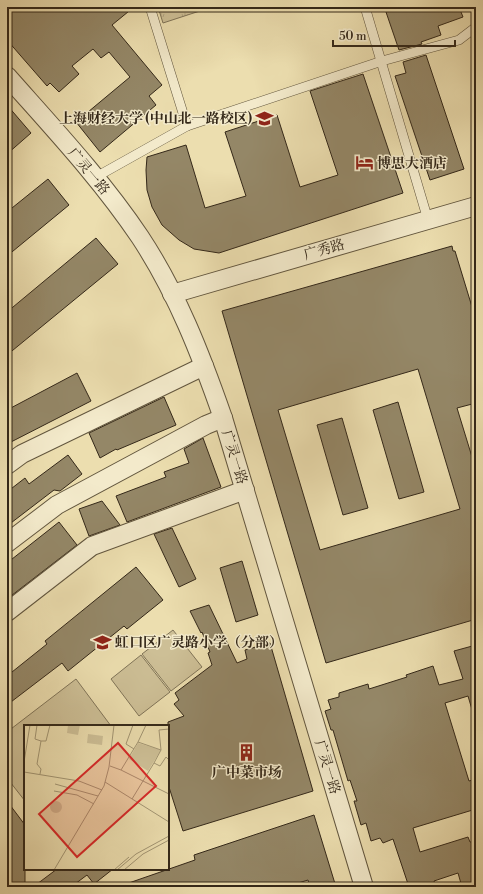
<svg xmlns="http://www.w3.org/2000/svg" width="483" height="894" viewBox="0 0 483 894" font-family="'Libre Bodoni','Noto Serif SC',serif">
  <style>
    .grass { fill: url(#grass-tufts); stroke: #807458 }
    .park { fill: #cdbf96; stroke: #807458 }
    .building { fill: #948767; stroke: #342819; fill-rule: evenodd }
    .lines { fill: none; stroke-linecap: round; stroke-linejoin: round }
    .service-casing { stroke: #62563e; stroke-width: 10 }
    .minor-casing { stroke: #62563e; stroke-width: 20 }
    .service { stroke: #f3eacb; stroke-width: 9 }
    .minor { stroke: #f3eacb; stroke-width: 18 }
    .labels { text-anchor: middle; stroke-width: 3; stroke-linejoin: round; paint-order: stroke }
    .poi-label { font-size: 14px; font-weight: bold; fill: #342819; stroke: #f3eacb; text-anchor: start }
    .street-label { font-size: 14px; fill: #342819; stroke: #f3eacb }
    .inset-road { fill: none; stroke: #a29573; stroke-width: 1 }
    .view { fill: #d62828; fill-opacity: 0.15; stroke: #d62828; stroke-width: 2 }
    .inset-edge { fill: none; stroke: #342819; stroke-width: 2 }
  </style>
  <defs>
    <pattern id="grass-tufts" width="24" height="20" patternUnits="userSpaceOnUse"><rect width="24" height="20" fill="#cdbf96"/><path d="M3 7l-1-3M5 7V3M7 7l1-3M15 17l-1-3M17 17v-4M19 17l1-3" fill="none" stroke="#b1a481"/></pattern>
  </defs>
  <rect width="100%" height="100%" fill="#ecdeaf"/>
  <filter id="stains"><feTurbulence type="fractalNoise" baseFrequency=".005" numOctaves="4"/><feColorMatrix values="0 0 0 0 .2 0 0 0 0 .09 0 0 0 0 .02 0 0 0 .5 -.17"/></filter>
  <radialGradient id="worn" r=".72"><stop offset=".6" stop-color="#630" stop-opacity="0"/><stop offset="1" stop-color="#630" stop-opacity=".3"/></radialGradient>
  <polygon class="grass" points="158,7 212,7 163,23"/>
  <g class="park">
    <polygon points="173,630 202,667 171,691 142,654"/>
    <polygon points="141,655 170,692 139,716 111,679"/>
    <polygon points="76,679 111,726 25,726 25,801 7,778 7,732"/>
  </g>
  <g class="building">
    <polygon points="7,7 134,7 112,25 162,85 149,96 156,105 100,152 76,122 130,77 109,52 101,58 93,49 72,66 79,74 59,92 50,83 47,86 7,40"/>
    <polygon points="399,7 459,7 463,17 438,26 441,35 421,42 422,44 399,50 386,12"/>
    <polygon points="426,55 464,169 430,180 395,76 406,73 403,62"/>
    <polygon points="363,74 403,193 219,253 194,249 179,240 162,225 152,207 147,190 146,170 147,157 186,145 205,208 246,196 225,132 277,115 300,187 338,175 310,91"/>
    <polygon points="7,105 31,133 7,154"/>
    <polygon points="48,179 69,205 7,256 7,212"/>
    <polygon points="96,238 118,264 7,355 7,312"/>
    <path d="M452,246l1,5h2l21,69v83l-19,5 19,62v143l-4,1 1,6 -147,43 -104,-352zM418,369l42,140 -140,41 -42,-140z"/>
    <polygon points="77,373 91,401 7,444 7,410"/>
    <polygon points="164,397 176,425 117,450 116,449 100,458 89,433"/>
    <polygon points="398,402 424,492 399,499 373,410"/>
    <polygon points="342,418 368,508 343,515 317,425"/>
    <polygon points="203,438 221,487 127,522 116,496 166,477 164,472 189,463 184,449"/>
    <polygon points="68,455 82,474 60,491 54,490 7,526 7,492 25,478 29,484"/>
    <polygon points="102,501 120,525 89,536 79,509"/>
    <polygon points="59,522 77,545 7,599 7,563"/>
    <polygon points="172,528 196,579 179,587 154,534"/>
    <polygon points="242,561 258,615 236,622 220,568"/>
    <polygon points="136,567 163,600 127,629 124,626 68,671 62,663 7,705 7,676 47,644 45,641"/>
    <polygon points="209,605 237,663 247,659 245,650 270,643 313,791 183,831 168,784 168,722 184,716 174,704 179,700 175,693 212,665 208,653 210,652 202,632 201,633 190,611"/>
    <polygon points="476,645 476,712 473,713 468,696 445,703 469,781 476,779 476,809 413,828 420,852 468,837 470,842 472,842 476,856 476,887 462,887 458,873 434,881 436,887 409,887 393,839 383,843 380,838 371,841 366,823 361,825 354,801 357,801 350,780 348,781 333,730 331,730 325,711 331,709 328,700 339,697 339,693 368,684 369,689 407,677 406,675 433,666 439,685 463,679 454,651"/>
    <polygon points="7,801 25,825 25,887 7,887"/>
    <polygon points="314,815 336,887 310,887 308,880 285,887 124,887 123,885 195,860 194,855"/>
    <polygon points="57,869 113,869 94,884 87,875 71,887 33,887"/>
  </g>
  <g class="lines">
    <defs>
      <g id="service">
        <polyline points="365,7 428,220"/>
        <polyline points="187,126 382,61 459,40 476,27"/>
        <polyline points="96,177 187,126 150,7"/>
      </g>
      <g id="minor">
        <path d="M7,76c46,52 94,103 133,161 37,56 61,118 83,181l141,469"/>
        <polyline points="172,294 476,206"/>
        <polyline points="7,465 22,454 204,366"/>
        <polyline points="7,543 57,505 206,425 223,418"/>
        <polyline points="7,612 92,546 245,490"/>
      </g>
    </defs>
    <use href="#service" class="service-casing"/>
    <use href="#minor" class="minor-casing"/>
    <use href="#service" class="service"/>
    <use href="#minor" class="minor"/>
  </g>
  <defs>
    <symbol id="university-bare" viewBox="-9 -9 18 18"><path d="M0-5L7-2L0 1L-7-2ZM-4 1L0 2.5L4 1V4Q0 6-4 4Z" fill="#8f2418" stroke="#f3eacb" stroke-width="2.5" paint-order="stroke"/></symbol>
    <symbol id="hotel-bare" viewBox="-9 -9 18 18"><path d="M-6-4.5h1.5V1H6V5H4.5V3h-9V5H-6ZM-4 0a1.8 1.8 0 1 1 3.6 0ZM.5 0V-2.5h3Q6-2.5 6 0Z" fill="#8f2418" stroke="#f3eacb" stroke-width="2.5" paint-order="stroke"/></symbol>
    <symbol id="school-bare" viewBox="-9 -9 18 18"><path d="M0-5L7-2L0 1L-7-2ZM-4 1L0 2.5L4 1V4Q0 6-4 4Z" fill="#8f2418" stroke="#f3eacb" stroke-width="2.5" paint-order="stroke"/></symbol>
    <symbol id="building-bare" viewBox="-9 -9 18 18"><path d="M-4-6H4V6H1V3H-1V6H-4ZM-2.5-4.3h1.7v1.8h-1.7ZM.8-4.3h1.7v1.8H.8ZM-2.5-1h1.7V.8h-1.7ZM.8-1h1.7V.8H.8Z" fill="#8f2418" stroke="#f3eacb" stroke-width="2.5" paint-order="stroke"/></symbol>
  </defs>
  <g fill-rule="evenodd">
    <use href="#university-bare" x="252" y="106" width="25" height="25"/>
    <use href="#hotel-bare" x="352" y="150" width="25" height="25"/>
    <use href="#school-bare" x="90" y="630" width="25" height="25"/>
    <use href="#building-bare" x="234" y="740" width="25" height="25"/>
  </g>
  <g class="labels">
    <g class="poi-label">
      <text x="252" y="123" text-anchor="end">上海财经大学 (中山北一路校区)</text>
      <text x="377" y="168">博思大酒店</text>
      <text x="115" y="647">虹口区广灵路小学（分部）</text>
      <text x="247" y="777" text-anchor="middle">广中菜市场</text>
    </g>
    <g class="street-label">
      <text transform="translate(89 171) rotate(50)" y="5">广灵一路</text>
      <text transform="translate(324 249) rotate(-16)" y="5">广秀路</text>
      <text transform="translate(235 457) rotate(73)" y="5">广灵一路</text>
      <text transform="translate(328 767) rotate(73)" y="5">广灵一路</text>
    </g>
  </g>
  <g transform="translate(24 725)">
    <rect width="145" height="145" fill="#ecdeaf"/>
    <path d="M114,18l23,7 -13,21 -19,-12z" fill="#cdbf96"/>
    <path d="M44,0h12l-2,10 -11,-2zM64,9l15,2 -1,9 -15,-2zM26 82a6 6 0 1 1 12 0a6 6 0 1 1-12 0Z" fill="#cdbf96"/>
    <path class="inset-road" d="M13,0l-2,14 6,2M109,0l-7,19 8,5M114,17l8,-17M0,37l6,-37M130,38l7,-13 -2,-20 10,-1M86,41l11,4 17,-28 23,8M97,45l48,24M0,47l55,9 23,9M16,49l1,-5 -4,-5 4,-23h5l4,-16M81,57l64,40M31,59l43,12M30,66l23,4 17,9M108,74l22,-36 6,3 6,-9 3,3M30,145l50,-84 5,-19 5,-42M90,145l15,-13M93,145l19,-16 33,-18M100,145l19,-16 26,-14"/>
    <path class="view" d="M94,18l38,43 -79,71 -38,-43z"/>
    <rect width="145" height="145" class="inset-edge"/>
  </g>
  <rect width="483" height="894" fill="none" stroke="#ecdeaf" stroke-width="24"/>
  <rect x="8" y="8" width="467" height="878" fill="none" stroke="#342819" stroke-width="2"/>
  <rect x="12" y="12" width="459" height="870" fill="none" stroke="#342819"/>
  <path d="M333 40v6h122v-6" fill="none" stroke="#342819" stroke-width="2"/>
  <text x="339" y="40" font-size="12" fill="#342819" stroke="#f3eacb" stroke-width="3" paint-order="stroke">50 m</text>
  <rect width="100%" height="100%" filter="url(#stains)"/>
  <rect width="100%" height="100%" fill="url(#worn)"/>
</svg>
